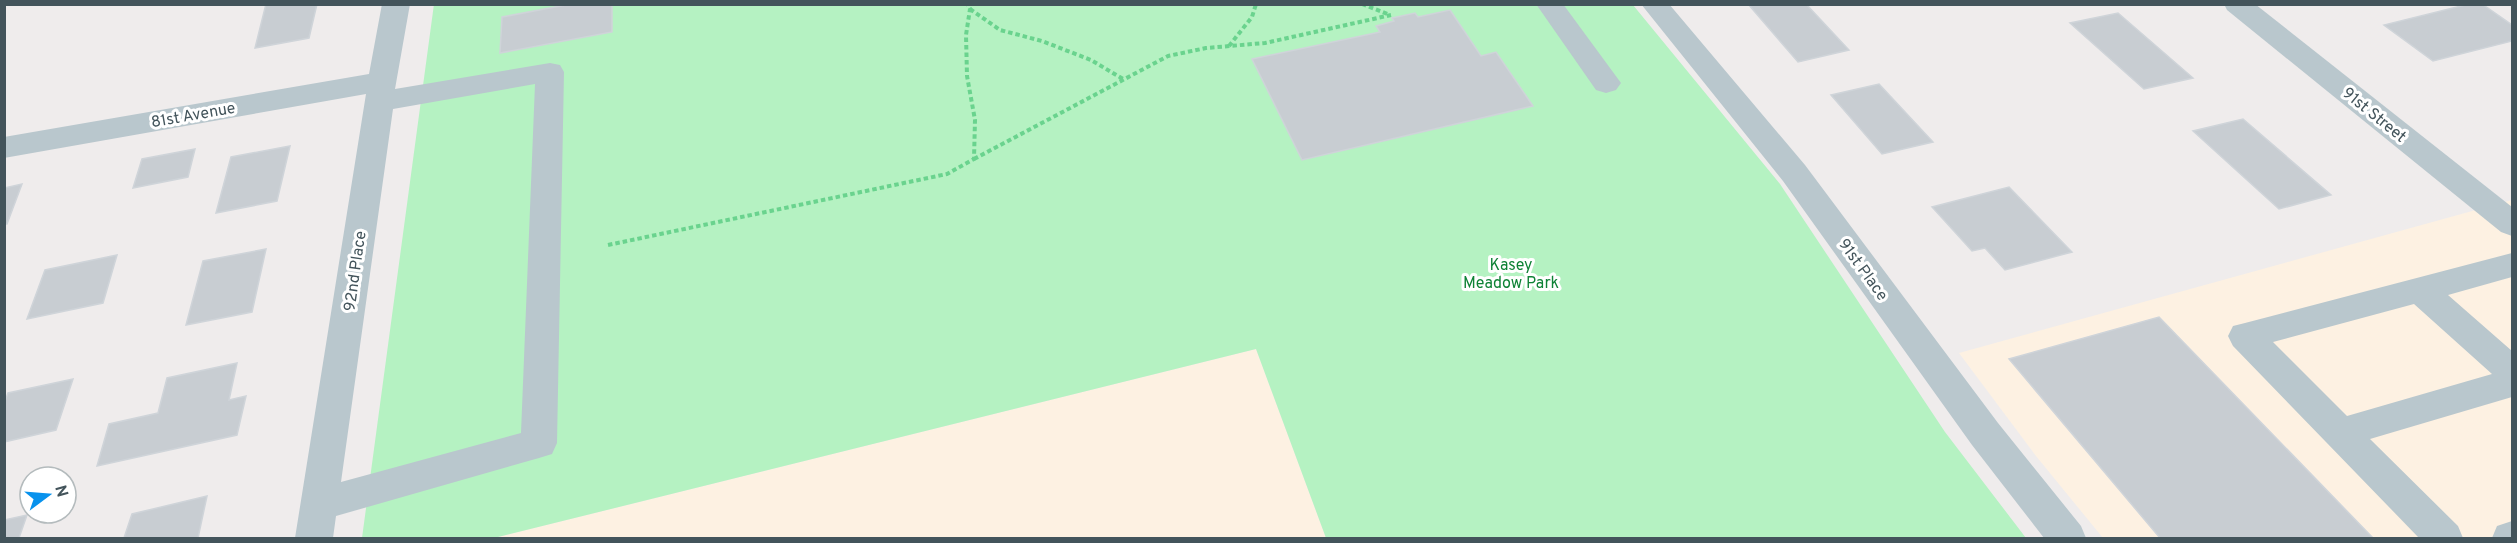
<svg xmlns="http://www.w3.org/2000/svg" width="2517" height="543" viewBox="0 0 2517 543" font-family="Overpass,sans-serif">
  <style>
    .commercial { fill: #fdf1e2 }
    .green { fill: #b5f2c2 }
    .building { fill: #c8cdd2; stroke: #cfd4d9; stroke-width: 1.5 }
    .lines { fill: none; stroke-linecap: round; stroke-linejoin: round }
    .path { stroke: #6ad38e; stroke-width: 4; stroke-dasharray: 4.5 3; stroke-linecap: butt }
    .minor { fill: #b9c7cd; fill-rule: evenodd }
    .labels { text-anchor: middle; stroke-width: 6; stroke-linejoin: round; paint-order: stroke }
    .street-label { font-size: 16px; fill: #43545b; stroke: #fff }
    .park-label { font-size: 16px; fill: #0e8235; stroke: #fff }
  </style>
  <rect width="100%" height="100%" fill="#efecec"/>
  <g class="commercial">
    <polygon points="2512,200 2512,538 2103,538 2036,456 1959,353"/>
    <polygon points="1256,349 1326,538 494,538"/>
  </g>
  <polygon class="green" points="434,4 1633,5 1780,184 1945,432 2026,538 1326,538 1256,349 494,538 362,538"/>
  <g class="building">
    <polygon points="266,4 317,4 309,38 255,48"/>
    <polygon points="571,4 612,4 612,32 500,53 502,17"/>
    <polygon points="1748,4 1806,4 1849,50 1798,62"/>
    <polygon points="2469,4 2482,4 2512,25 2512,41 2433,61 2384,25"/>
    <polygon points="1450,10 1481,56 1496,52 1533,106 1302,160 1252,59 1380,32 1376,26 1394,21 1392,18 1415,13 1418,17"/>
    <polygon points="2118,13 2193,78 2144,89 2070,23"/>
    <polygon points="1879,84 1933,142 1882,154 1831,95"/>
    <polygon points="2243,119 2331,195 2279,209 2193,131"/>
    <polygon points="290,146 277,201 216,213 231,157"/>
    <polygon points="195,149 188,177 133,188 142,159"/>
    <polygon points="22,184 7,224 4,224 4,188"/>
    <polygon points="2009,187 2072,252 2005,270 1985,248 1972,251 1932,207"/>
    <polygon points="266,249 252,312 186,325 203,261"/>
    <polygon points="117,255 103,303 27,319 45,270"/>
    <polygon points="2159,317 2373,538 2160,538 2009,359"/>
    <polygon points="237,363 229,400 246,396 237,435 97,466 109,424 158,413 167,378"/>
    <polygon points="73,379 56,430 4,442 4,404 8,393"/>
    <polygon points="207,496 198,538 124,538 132,514"/>
    <polygon points="27,515 19,538 4,538 4,520"/>
  </g>
  <g class="lines">
    <g class="path">
      <polyline points="1362,4 1390,15"/>
      <polyline points="970,9 1000,30 1042,41 1091,60 1123,79"/>
      <polyline points="1229,46 1252,17 1256,4"/>
      <polyline points="974,159 1168,56 1206,48 1265,43 1391,15"/>
      <polyline points="608,245 947,174 974,159 975,120 967,76 966,35 970,9 967,4"/>
    </g>
    <g class="minor">
      <path d="M382,4h28l-15,85 155,-26 10,2 4,7 -7,371 -5,11 -13,4 -203,58 -3,22h-38l71,-444 -362,64v-21l365,-63zM535,84l-14,349 -180,49 52,-373z"/>
      <polygon points="1536,4 1563,4 1621,83 1616,90 1606,93 1596,90"/>
      <polygon points="1641,4 1669,4 1805,165 1998,423 2081,526 2086,538 2044,538 1972,445 1783,181"/>
      <polygon points="2224,4 2255,4 2512,207 2512,236 2501,232 2227,10"/>
      <path d="M2512,253v24l-64,18 64,56v46l-142,42 88,87 5,12h-44l-186,-192 -5,-10 5,-10 12,-3zM2414,304l78,70 -145,42 -74,-74z"/>
      <polygon points="2512,521 2512,538 2492,538 2497,526"/>
    </g>
  </g>
  <g class="labels">
    <g class="street-label">
      <text transform="translate(193 114) rotate(-10)" y="6">81st Avenue</text>
      <text transform="translate(2375 114) rotate(39)" y="6">91st Street</text>
      <text transform="translate(1864 269) rotate(54)" y="6">91st Place</text>
      <text transform="translate(354 271) rotate(-82)" y="6">92nd Place</text>
    </g>
    <g class="park-label">
      <text x="1511" y="270">Kasey<tspan x="1511" dy="18">Meadow Park</tspan></text>
    </g>
  </g>
  <rect width="2517" height="543" fill="none" stroke="#43545b" stroke-width="12"/>
  <g transform="translate(48 495) rotate(74)"><circle r="28" fill="#ffffff" stroke="#b4bbbd" stroke-width="1.5"/>
  <path d="M0-4.5L10 22L0 15L-10 22Z" fill="#0892ed"/>
  <text y="-9" font-size="16" font-weight="bold" text-anchor="middle" fill="#43545b">N</text>
  </g>
</svg>
